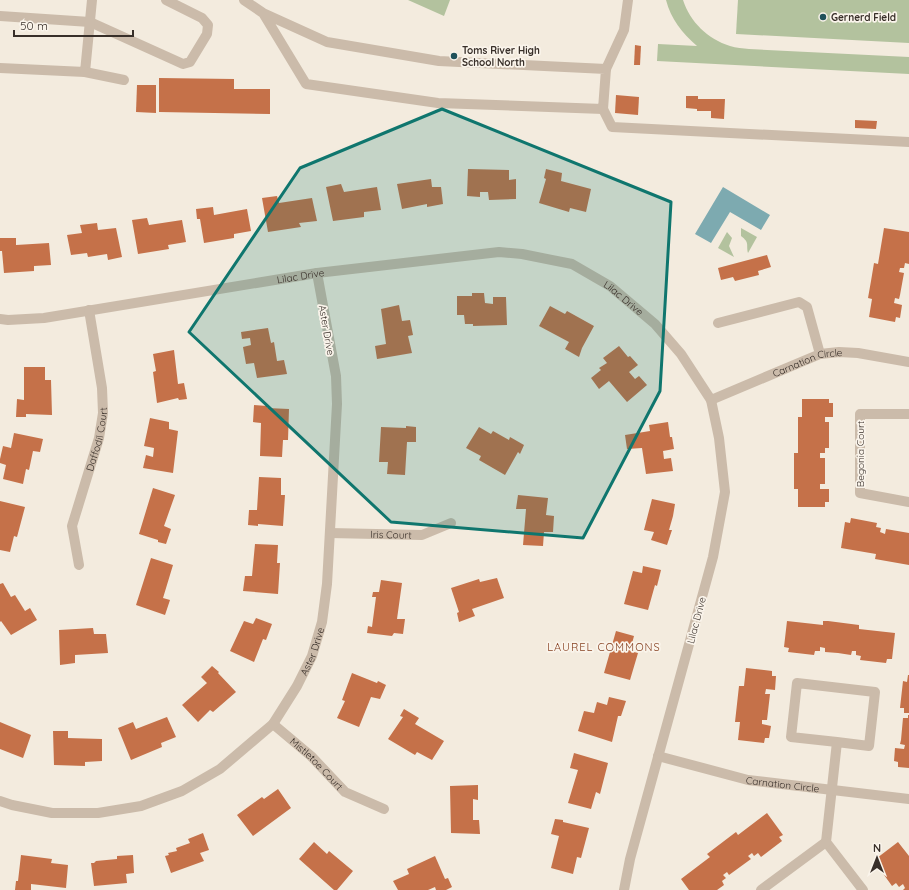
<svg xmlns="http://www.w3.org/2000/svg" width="909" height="890" viewBox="0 0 909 890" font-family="Quicksand,sans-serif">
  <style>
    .green { fill: #b3c29e }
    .water { fill: #7daab0 }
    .building { fill: #c57149 }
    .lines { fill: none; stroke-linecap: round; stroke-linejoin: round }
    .minor { stroke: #cbbbaa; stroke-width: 10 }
    .marked { fill: #0f766e; fill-opacity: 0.2; stroke: #0f766e; stroke-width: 3; stroke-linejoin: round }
    .poi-dot { fill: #1f515a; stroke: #faf4eb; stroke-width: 1.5 }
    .labels { text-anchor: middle; stroke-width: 3.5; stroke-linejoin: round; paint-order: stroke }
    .poi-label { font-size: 10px; font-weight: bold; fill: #382f29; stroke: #faf4eb; text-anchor: start }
    .street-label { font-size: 10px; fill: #382f29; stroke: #faf4eb }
    .neighbourhood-label { font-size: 11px; letter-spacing: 1px; fill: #874222; stroke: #faf4eb }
  </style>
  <rect width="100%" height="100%" fill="#f3ebde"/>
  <g class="green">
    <polygon points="408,0 450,0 444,16"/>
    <path d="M666,0h17c7,22 25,39 47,46 6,2 13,2 19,3l160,8v17l-252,-13 1,-17 39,2c-15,-13 -26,-27 -31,-46z"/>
    <polygon points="738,0 909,0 909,43 736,34"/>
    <path d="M741,228l16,9 -9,16c-2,-9 2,-10 -7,-17z"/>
    <polygon points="727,232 732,238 729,246 734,257 718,248"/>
  </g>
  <polygon class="water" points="723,187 770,215 761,230 730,212 711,243 695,234"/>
  <g class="building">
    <polygon points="635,45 641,46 640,65 634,65"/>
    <polygon points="159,78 234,79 234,89 270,89 270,114 159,112"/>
    <polygon points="137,85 156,85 156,113 136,112"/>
    <polygon points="616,95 639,97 638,115 615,113"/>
    <polygon points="686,96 698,96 698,99 725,99 724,119 711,118 711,111 697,111 697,109 686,108"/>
    <polygon points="855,120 877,121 876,129 855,128"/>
    <polygon points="468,169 509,170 509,180 516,179 516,199 489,200 488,192 480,192 480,197 467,196"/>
    <polygon points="546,169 562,173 561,181 591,189 586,212 570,208 569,212 539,203 546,179 544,178"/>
    <polygon points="431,179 432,187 441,187 443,204 427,207 427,204 402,209 397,184"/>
    <polygon points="341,184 344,192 377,187 381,210 364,212 364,217 333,221 326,187"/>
    <polygon points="277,196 279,203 312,198 317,221 299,223 301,227 268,232 262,198"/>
    <polygon points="213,207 214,215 247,209 251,231 234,234 234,238 204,243 200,219 197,219 196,209"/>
    <polygon points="147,218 149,225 182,220 186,242 168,245 169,249 138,254 132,220"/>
    <polygon points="97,223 98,230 116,228 122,257 108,260 107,254 88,257 87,253 71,255 67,235 82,233 80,225"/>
    <polygon points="884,228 909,232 909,264 905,263 904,268 900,268 899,272 904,273 900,295 899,299 895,298 894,303 902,305 900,318 896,317 895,322 869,317 872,299 868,298 871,281 874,263 878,264"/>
    <polygon points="0,238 16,238 16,245 49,243 51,265 34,266 34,271 4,273 2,251 0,251"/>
    <polygon points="767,255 771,267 758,271 759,275 735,281 733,277 721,280 718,268"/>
    <polygon points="472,293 484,293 485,303 493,304 493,297 506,297 507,325 473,326 473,324 465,324 464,315 457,315 457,296 472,296"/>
    <polygon points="399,305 402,321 410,320 413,335 408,336 412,353 377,359 375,346 386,344 381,309"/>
    <polygon points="550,306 565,314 567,311 594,326 582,348 579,357 565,349 569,342 539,326"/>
    <polygon points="268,328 271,343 274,342 277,361 284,360 287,374 257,378 254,363 246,364 243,347 251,345 250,338 242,339 241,332"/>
    <polygon points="619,346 628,357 630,356 638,365 629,372 635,379 639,376 647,385 627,402 609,381 599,389 591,378 601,370 599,368 607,363 603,358"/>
    <polygon points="174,350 178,384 184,383 187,399 179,400 178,398 157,403 153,372 156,371 153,354"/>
    <polygon points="24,367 45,367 45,380 51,380 52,415 26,414 26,417 16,417 17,399 24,400"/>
    <polygon points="802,399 829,399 829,403 833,403 833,417 825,417 825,422 829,422 829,448 825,448 825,453 820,453 820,458 825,458 825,484 820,484 820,489 829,489 829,502 825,502 825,507 798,507 798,489 794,489 794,453 798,453 798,417 802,417"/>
    <polygon points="254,405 267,406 267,408 289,409 288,440 283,440 282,457 260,456 261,423 253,422"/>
    <polygon points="150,418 169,422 169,429 178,431 173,473 143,468 146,455 153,457 154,448 144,446"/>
    <polygon points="668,422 670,437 672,437 674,449 663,451 664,459 671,458 673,471 646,474 642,448 627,449 625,435 650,431 649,425"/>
    <polygon points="406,426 416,427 416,442 407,442 405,475 387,474 388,462 379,462 381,427 406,428"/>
    <polygon points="479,427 491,434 493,431 509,440 510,437 524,445 520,454 518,452 505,475 479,460 481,456 466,448"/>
    <polygon points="14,433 43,439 40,452 33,451 29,470 26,469 23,484 3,479 6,465 0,463 0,459 3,446 11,448"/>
    <polygon points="259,477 281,478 281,495 285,495 283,526 258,524 258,526 248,525 249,510 257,510"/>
    <polygon points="153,488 175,495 164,526 171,529 166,544 158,542 158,540 139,534"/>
    <polygon points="518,495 548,498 546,515 554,516 553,532 544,532 543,546 523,545 526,509 516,509"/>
    <polygon points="652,499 675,504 673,516 669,530 672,530 667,545 651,540 654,532 644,530"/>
    <polygon points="0,501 25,507 17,537 14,536 10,552 0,550"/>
    <polygon points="851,518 877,523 876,527 881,528 880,532 885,534 886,529 909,533 909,565 875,559 876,554 841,548 845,522 850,523"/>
    <polygon points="255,544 278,545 277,563 280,563 278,594 243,591 245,576 252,576"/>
    <polygon points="151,558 173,565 163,598 170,600 165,615 136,605"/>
    <polygon points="643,566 661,570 657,586 655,585 648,610 624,604 633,571 642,573"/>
    <polygon points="497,578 504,598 472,609 475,616 459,622 457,613 459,612 451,588 479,579 480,582"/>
    <polygon points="381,580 402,583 397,619 405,619 403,634 394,633 392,636 367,633 368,626 372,627 376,597 372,597 373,592 379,592"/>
    <polygon points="3,583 11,597 15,595 25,611 30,608 37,620 11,635 1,621 0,622 0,584"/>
    <polygon points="256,618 272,624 266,640 263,639 254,662 230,651 244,621 253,624"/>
    <polygon points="787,621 823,625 823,621 828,621 859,625 859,629 895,633 892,659 887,659 886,663 860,660 861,656 856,655 856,651 852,651 851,655 838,653 825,652 825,648 820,647 820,651 815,651 814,655 788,652 789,648 784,647"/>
    <polygon points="93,628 94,634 106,634 108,653 75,655 75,663 60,665 59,630"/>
    <polygon points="616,631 634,636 630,651 638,653 630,680 604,673"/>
    <polygon points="212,666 219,672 218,673 236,692 213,712 210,710 198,722 182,705 207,683 201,677"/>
    <polygon points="746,668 772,671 772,676 776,676 775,690 766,689 765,694 770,694 767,720 762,720 762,724 771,726 769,738 765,738 764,743 738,740 740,722 735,722 739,686 744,686"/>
    <polygon points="352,673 377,683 378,681 386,685 380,699 371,697 359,727 337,718 345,701 342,700"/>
    <polygon points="908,675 909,675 909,713 904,713 904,708 900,708 903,681 907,682"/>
    <polygon points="609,697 626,701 621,716 618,716 612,742 578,731 584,711 594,713 597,702 607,705"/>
    <polygon points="404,709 419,718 415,724 444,741 432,760 417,752 415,755 388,739 403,717 400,716"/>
    <polygon points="908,715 909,715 909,768 898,767 898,762 894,761 895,748 904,749 905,745 900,744 901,740 903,718 908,718"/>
    <polygon points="167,717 176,737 161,743 162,747 131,760 118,728 133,722 136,729"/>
    <polygon points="0,722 31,735 23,758 0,749"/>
    <polygon points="53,731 68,731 68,738 102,739 102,761 85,762 85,766 54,765"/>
    <polygon points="574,753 608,763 600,794 596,792 591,809 568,803 578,770 570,768"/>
    <polygon points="478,785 478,800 473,799 473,820 479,820 480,834 451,833 450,786"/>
    <polygon points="278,789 291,808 253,836 237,815 262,797 264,799"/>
    <polygon points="767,813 783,835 779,837 782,841 761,857 758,853 754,856 752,853 748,856 751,859 729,875 727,872 723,875 726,878 722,881 724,885 717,890 689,890 681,879 710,857 707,854 732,835 736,832 738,835"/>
    <polygon points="555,819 563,820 563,822 589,828 581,858 577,857 573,874 551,868 559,836 551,834"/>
    <polygon points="203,833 209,850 200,853 204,861 171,873 165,856 169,855 168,853 177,851 176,848 190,843 188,839"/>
    <polygon points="314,842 327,854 329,851 353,871 337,890 334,890 299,859"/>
    <polygon points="898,842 909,856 909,890 903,890 905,888 903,884 899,887 896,883 892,886 877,865 880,862 877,858"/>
    <polygon points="21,855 52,859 51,863 68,865 66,888 31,884 31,890 15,890 16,881 18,881"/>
    <polygon points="133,855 134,873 126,874 127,883 94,886 91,863 94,863 96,861 117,859 117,856"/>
    <polygon points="435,856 445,879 448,878 452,887 446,890 436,890 435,887 428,890 398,890 393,881 409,874 407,869"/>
  </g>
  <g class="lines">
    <g class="minor">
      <polyline points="244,0 263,13 327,42 439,61 606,69 603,109 438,103 306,84 263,13"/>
      <polyline points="0,16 90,22 183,64 190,62 207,34 208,25 202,18 166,0"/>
      <polyline points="0,68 85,72 92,0"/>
      <polyline points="606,69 624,30 628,0"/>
      <polyline points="85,72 124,80"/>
      <polyline points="603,109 612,127 909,142"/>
      <path id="s1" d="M0,319l8,1 36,-2 273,-45 182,-21 23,2 50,10 38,22 45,38 26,30 30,46 8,38 6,54 -12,65 -83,302 -6,31"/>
      <polyline points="718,323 799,302 807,307 820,354"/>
      <path id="s2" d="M711,400l109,-46 19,-2 19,1 51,9"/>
      <polyline points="909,414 860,414 860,493 909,502"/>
      <path id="s3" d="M330,533l92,2 29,-12"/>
      <path id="s4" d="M79,565l-7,-39 27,-88 4,-25 -1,-25 -13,-78"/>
      <path id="s5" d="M273,724l38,32 34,36 39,17"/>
      <polyline points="837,742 869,746 875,692 797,683 791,737 837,742 826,842 863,890"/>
      <path id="s6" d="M658,756l90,24 161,19"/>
      <path id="s7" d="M0,801l12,4 40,8h46l43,-7 41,-15 38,-22 53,-45 24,-38 15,-30 10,-34 5,-38 10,-180 -1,-28 -19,-103"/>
      <polyline points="761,890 826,842"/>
    </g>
  </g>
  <path class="marked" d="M442,109l229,93 -11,189 -77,147 -192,-16 -202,-190 111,-164z"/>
  <g class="poi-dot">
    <circle cx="823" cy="17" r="4"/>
    <circle cx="454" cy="56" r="4"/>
  </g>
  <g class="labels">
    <g class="poi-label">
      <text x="831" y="21">Gernerd Field</text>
      <text x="462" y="54">Toms River High<tspan x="462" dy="12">School North</tspan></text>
    </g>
    <g class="street-label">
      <text dy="4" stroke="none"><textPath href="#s1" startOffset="304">Lilac Drive</textPath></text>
      <text dy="4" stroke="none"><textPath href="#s1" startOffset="640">Lilac Drive</textPath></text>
      <text transform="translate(327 330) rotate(80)" y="4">Aster Drive</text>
      <text dy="4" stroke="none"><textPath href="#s2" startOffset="104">Carnation Circle</textPath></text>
      <text dy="4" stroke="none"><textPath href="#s4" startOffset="130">Daffodil Court</textPath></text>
      <text transform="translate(860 454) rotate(-90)" y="4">Begonia Court</text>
      <text dy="4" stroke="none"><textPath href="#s3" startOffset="61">Iris Court</textPath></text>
      <text transform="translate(696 620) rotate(-75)" y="4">Lilac Drive</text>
      <text dy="4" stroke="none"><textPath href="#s7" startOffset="383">Aster Drive</textPath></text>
      <text dy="4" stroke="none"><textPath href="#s5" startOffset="59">Mistletoe Court</textPath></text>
      <text dy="4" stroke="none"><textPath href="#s6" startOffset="128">Carnation Circle</textPath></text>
    </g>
    <g class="neighbourhood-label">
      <text x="604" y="651">LAUREL COMMONS</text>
    </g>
  </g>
  <g transform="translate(877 858)" stroke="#faf4eb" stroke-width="3" paint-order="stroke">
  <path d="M0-3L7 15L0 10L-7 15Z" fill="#382f29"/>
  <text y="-6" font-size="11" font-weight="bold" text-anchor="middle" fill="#382f29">N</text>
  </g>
  <path d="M14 30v6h119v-6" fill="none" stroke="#382f29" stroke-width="2"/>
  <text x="20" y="30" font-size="12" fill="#382f29" stroke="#faf4eb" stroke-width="3" paint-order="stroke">50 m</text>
</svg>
